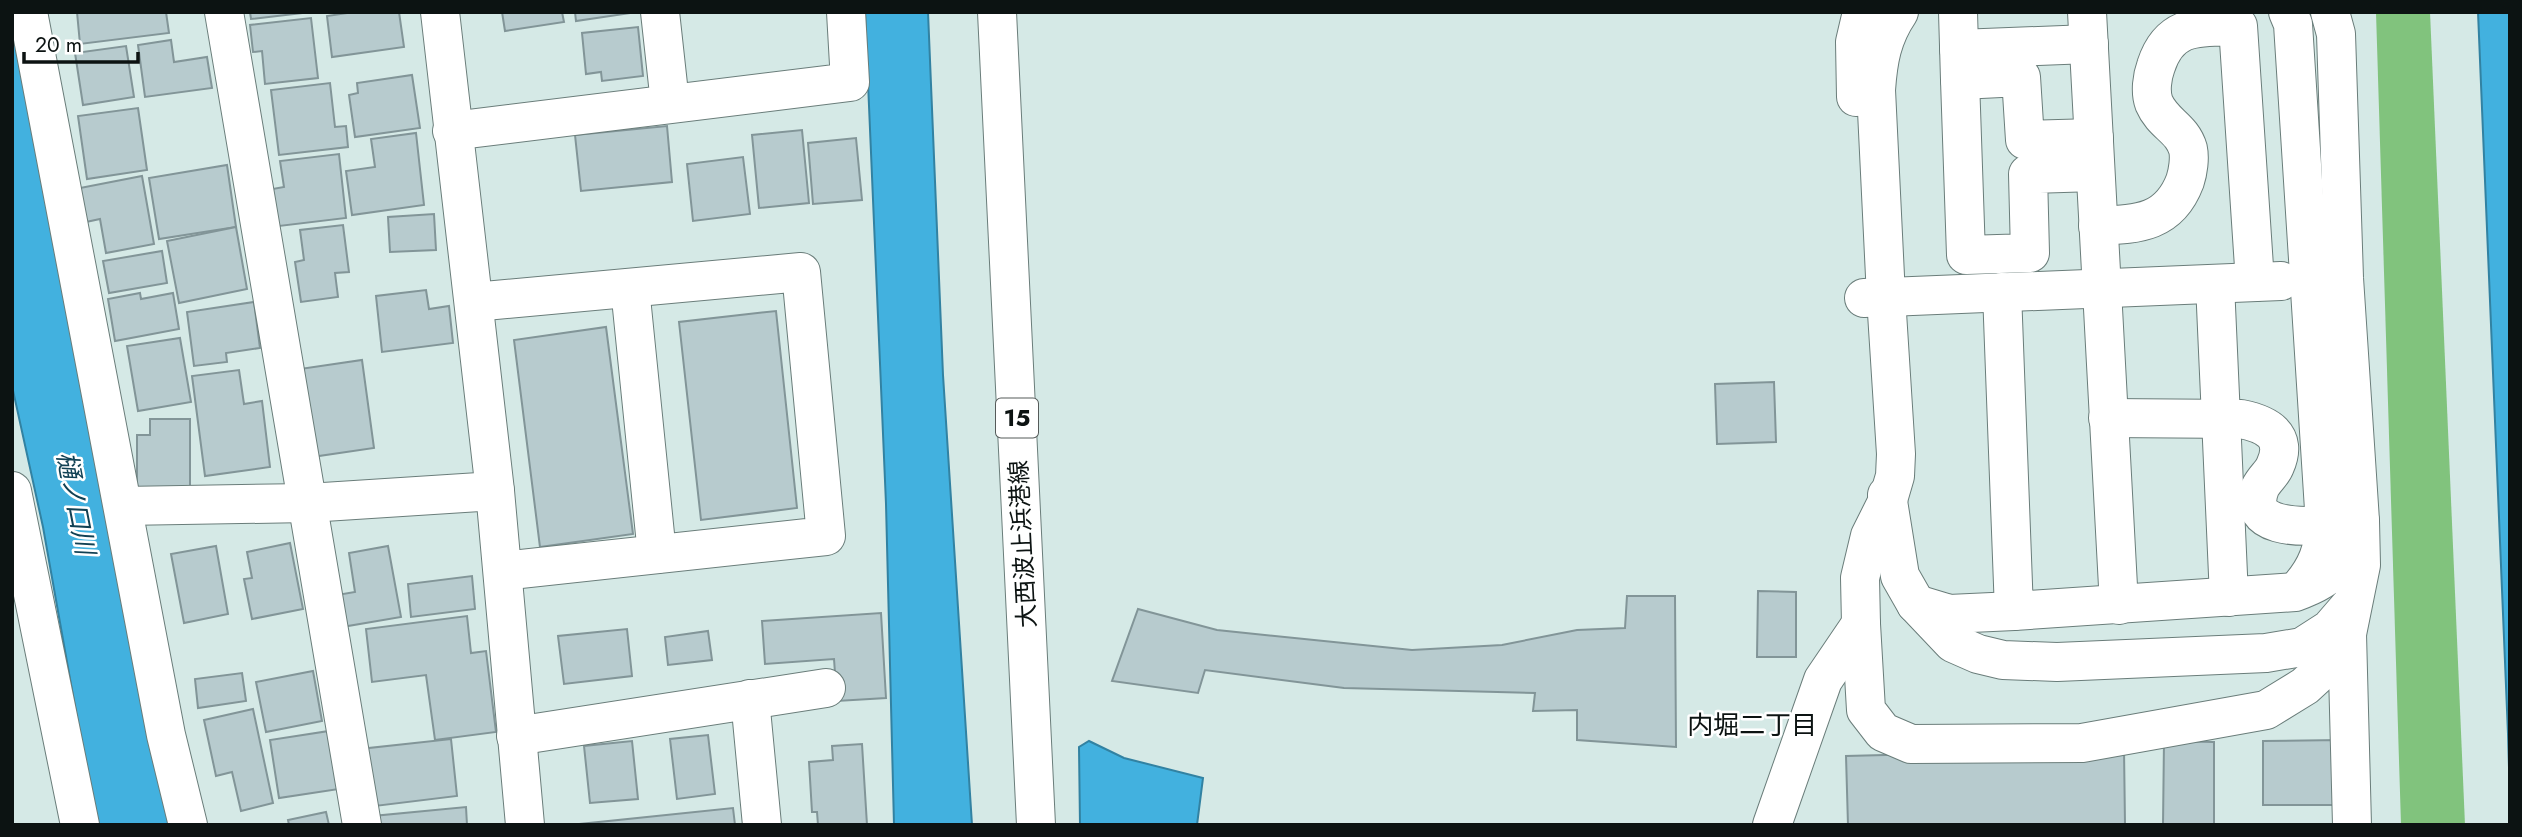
<svg xmlns="http://www.w3.org/2000/svg" width="2522" height="837" viewBox="0 0 2522 837" font-family="Jost,'Noto Sans JP',sans-serif">
  <style>
    .forest { fill: #81c37d }
    .water { fill: #42b1df; stroke: #3282a2; stroke-width: 2 }
    .building { fill: #b7cbce; stroke: #829598; stroke-width: 2 }
    .lines { fill: none; stroke-linecap: round; stroke-linejoin: round }
    .minor-casing { stroke: #6a7d7a; stroke-width: 40 }
    .major-casing { stroke: #6a7d7a; stroke-width: 40 }
    .minor { stroke: #fff; stroke-width: 38 }
    .major { stroke: #fff; stroke-width: 38 }
    .labels { text-anchor: middle; stroke-width: 5; stroke-linejoin: round; paint-order: stroke }
    .shield { fill: #fff; stroke: #555a59; stroke-width: 2 }
    .shield-label { font-size: 23px; font-weight: bold; fill: #0c1312 }
    .street-label { font-size: 24px; fill: #0c1312; stroke: #fff }
    .water-label { font-size: 26px; font-style: italic; fill: #114154; stroke: #fff }
    .neighbourhood-label { font-size: 26px; fill: #0c1312; stroke: #fff }
  </style>
  <rect width="100%" height="100%" fill="#d5e9e6"/>
  <polygon class="forest" points="2376,12 2430,12 2465,825 2401,825"/>
  <g class="water">
    <polygon points="865,12 928,12 943,375 972,825 894,825 886,504"/>
    <polygon points="2478,12 2510,12 2510,801 2508,734"/>
    <polygon points="12,19 176,825 96,825 43,527 12,386"/>
    <polygon points="1089,741 1124,758 1203,778 1197,825 1080,825 1079,747"/>
  </g>
  <g class="building">
    <polygon points="77,12 166,12 169,33 80,44"/>
    <polygon points="250,12 311,12 251,19"/>
    <polygon points="354,12 399,12 404,47 332,57 327,16"/>
    <polygon points="502,12 562,12 564,22 505,31"/>
    <polygon points="575,12 631,12 631,13 576,21"/>
    <polygon points="311,18 318,78 265,84 262,51 253,52 250,25"/>
    <polygon points="638,27 643,76 602,81 601,72 586,74 582,33"/>
    <polygon points="171,40 174,62 207,57 212,88 145,97 138,45"/>
    <polygon points="126,46 134,97 83,105 75,53"/>
    <polygon points="412,75 420,128 355,137 349,95 358,93 357,83"/>
    <polygon points="330,83 335,127 346,126 348,147 279,155 271,90"/>
    <polygon points="138,108 147,170 87,179 78,116"/>
    <polygon points="667,126 672,182 581,191 575,135"/>
    <polygon points="802,130 809,203 759,208 752,135"/>
    <polygon points="416,133 424,205 352,215 346,171 375,167 371,139"/>
    <polygon points="856,138 862,200 813,204 808,143"/>
    <polygon points="339,154 346,218 271,227 267,190 284,187 280,161"/>
    <polygon points="743,157 750,214 693,221 687,164"/>
    <polygon points="227,165 236,227 159,239 149,178"/>
    <polygon points="142,176 154,244 106,253 100,219 86,222 80,188"/>
    <polygon points="434,214 436,250 390,252 388,217"/>
    <polygon points="343,225 349,272 335,273 338,297 301,302 295,262 304,260 300,230"/>
    <polygon points="236,227 247,289 179,303 167,241"/>
    <polygon points="162,251 167,283 109,293 103,261"/>
    <polygon points="426,290 429,309 449,306 453,343 382,352 376,296"/>
    <polygon points="140,293 141,299 173,293 179,329 115,341 108,299"/>
    <polygon points="254,302 260,348 226,353 227,362 194,366 187,312"/>
    <polygon points="776,311 797,508 701,520 679,322"/>
    <polygon points="606,327 633,534 540,547 514,340"/>
    <polygon points="180,338 191,402 138,411 127,346"/>
    <polygon points="362,360 374,448 305,458 293,370"/>
    <polygon points="239,370 244,404 262,401 270,467 205,476 192,376"/>
    <polygon points="1774,382 1776,442 1717,444 1715,384"/>
    <polygon points="150,419 190,419 190,495 137,496 137,435 150,435"/>
    <polygon points="290,543 303,609 252,619 244,579 252,578 247,552"/>
    <polygon points="216,546 228,614 184,623 171,554"/>
    <polygon points="388,546 401,617 342,627 337,595 355,592 349,553"/>
    <polygon points="472,576 475,609 411,617 408,584"/>
    <polygon points="1758,591 1796,592 1796,657 1757,657"/>
    <polygon points="1627,596 1675,596 1676,747 1577,740 1577,710 1533,711 1535,693 1344,688 1205,670 1198,693 1112,681 1138,609 1217,630 1412,650 1502,645 1577,630 1625,628"/>
    <polygon points="881,613 886,698 837,701 834,659 765,664 762,621"/>
    <polygon points="467,616 471,653 486,651 496,732 435,740 426,675 372,682 366,629"/>
    <polygon points="627,629 632,676 564,684 558,636"/>
    <polygon points="708,631 712,660 668,665 665,637"/>
    <polygon points="313,671 322,721 266,732 256,682"/>
    <polygon points="242,673 246,701 198,708 195,679"/>
    <polygon points="253,709 273,803 241,811 232,772 216,776 204,720"/>
    <polygon points="329,731 339,789 279,798 270,740"/>
    <polygon points="708,735 715,794 677,799 670,739"/>
    <polygon points="451,739 457,796 367,807 360,749"/>
    <polygon points="2340,740 2340,805 2263,805 2263,741"/>
    <polygon points="632,741 638,799 590,803 584,746"/>
    <polygon points="2164,741 2214,742 2214,825 2163,825"/>
    <polygon points="862,744 867,825 818,825 817,812 812,812 809,762 833,760 832,746"/>
    <polygon points="2124,749 2125,825 1848,825 1846,756"/>
    <polygon points="466,807 467,825 374,825 373,816"/>
    <polygon points="733,808 735,825 580,825 580,824"/>
    <polygon points="326,812 329,825 289,825 288,820"/>
  </g>
  <g class="lines">
    <defs>
      <g id="minor">
        <polyline points="28,12 166,735 188,825"/>
        <polyline points="224,12 362,825"/>
        <polyline points="440,12 495,491 525,825"/>
        <polyline points="660,12 670,103"/>
        <path d="M1899,12c-17,25 -21,49 -23,78l10,207 10,157 -1,22 -7,24 -18,36 -10,42 1,46 5,86 17,22 28,12 171,-1 184,-33 39,-24 25,-23 17,-29 14,-69 -1,-44"/>
        <polyline points="1958,12 1960,80 2021,77 2025,140 2094,138"/>
        <polyline points="2087,12 2119,605"/>
        <path d="M2288,12l5,12 32,501c-2,25 -8,42 -24,61"/>
        <polyline points="1959,49 2089,44"/>
        <polyline points="1960,80 1966,255 2030,253 2028,174 2095,172"/>
        <polyline points="1856,97 1855,42 1862,12"/>
        <polyline points="452,131 850,82 846,12"/>
        <path d="M2098,226c41,-2 71,-3 87,-45 3,-9 5,-23 3,-32 -6,-21 -25,-25 -34,-46 -4,-11 -2,-26 2,-37 14,-43 43,-39 82,-40l17,256"/>
        <polyline points="2215,284 2229,597"/>
        <polyline points="630,288 657,554"/>
        <path d="M2002,292l12,319 281,-19c43,-15 49,-30 65,-71l-16,-243 -8,-244 -6,-22"/>
        <polyline points="1864,298 2281,281"/>
        <polyline points="474,302 801,272 826,536 503,571"/>
        <path d="M2108,418l133,1c25,5 48,16 34,47 -3,8 -11,13 -15,22 -16,41 42,39 65,37"/>
        <polyline points="12,491 80,825"/>
        <polyline points="1887,495 1900,576 1916,604 1953,643 1978,654 2003,660 2057,662 2266,653 2302,647 2330,629 2349,607"/>
        <polyline points="123,506 308,503 495,491"/>
        <polyline points="1916,604 1949,614 2014,611"/>
        <polyline points="2347,634 2352,825"/>
        <polyline points="750,699 762,825"/>
        <polyline points="516,736 826,688"/>
        <polyline points="1772,825 1823,680 1861,624"/>
      </g>
      <polyline id="major" points="997,12 1036,825"/>
    </defs>
    <use href="#minor" class="minor-casing"/>
    <use href="#major" class="major-casing"/>
    <use href="#minor" class="minor"/>
    <use href="#major" class="major"/>
  </g>
  <g class="labels">
    <rect class="shield" x="996" y="398.5" width="42" height="39" rx="5"/>
    <g class="shield-label">
      <text x="1017" y="426">15</text>
    </g>
    <g class="street-label">
      <text transform="translate(1023 544) rotate(-93)" y="8">大西波止浜港線</text>
    </g>
    <g class="water-label">
      <text transform="translate(76 503) rotate(79)" y="9">樋ノ口川</text>
    </g>
    <g class="neighbourhood-label">
      <text x="1752" y="734">内堀二丁目</text>
    </g>
  </g>
  <rect width="2522" height="837" fill="none" stroke="#0c1312" stroke-width="28"/>
  <path d="M24 52v10h114v-10" fill="none" stroke="#0c1312" stroke-width="3.5"/>
  <text x="35" y="52" font-size="21" fill="#0c1312" stroke="#ffffff" stroke-width="5" paint-order="stroke">20 m</text>
</svg>
